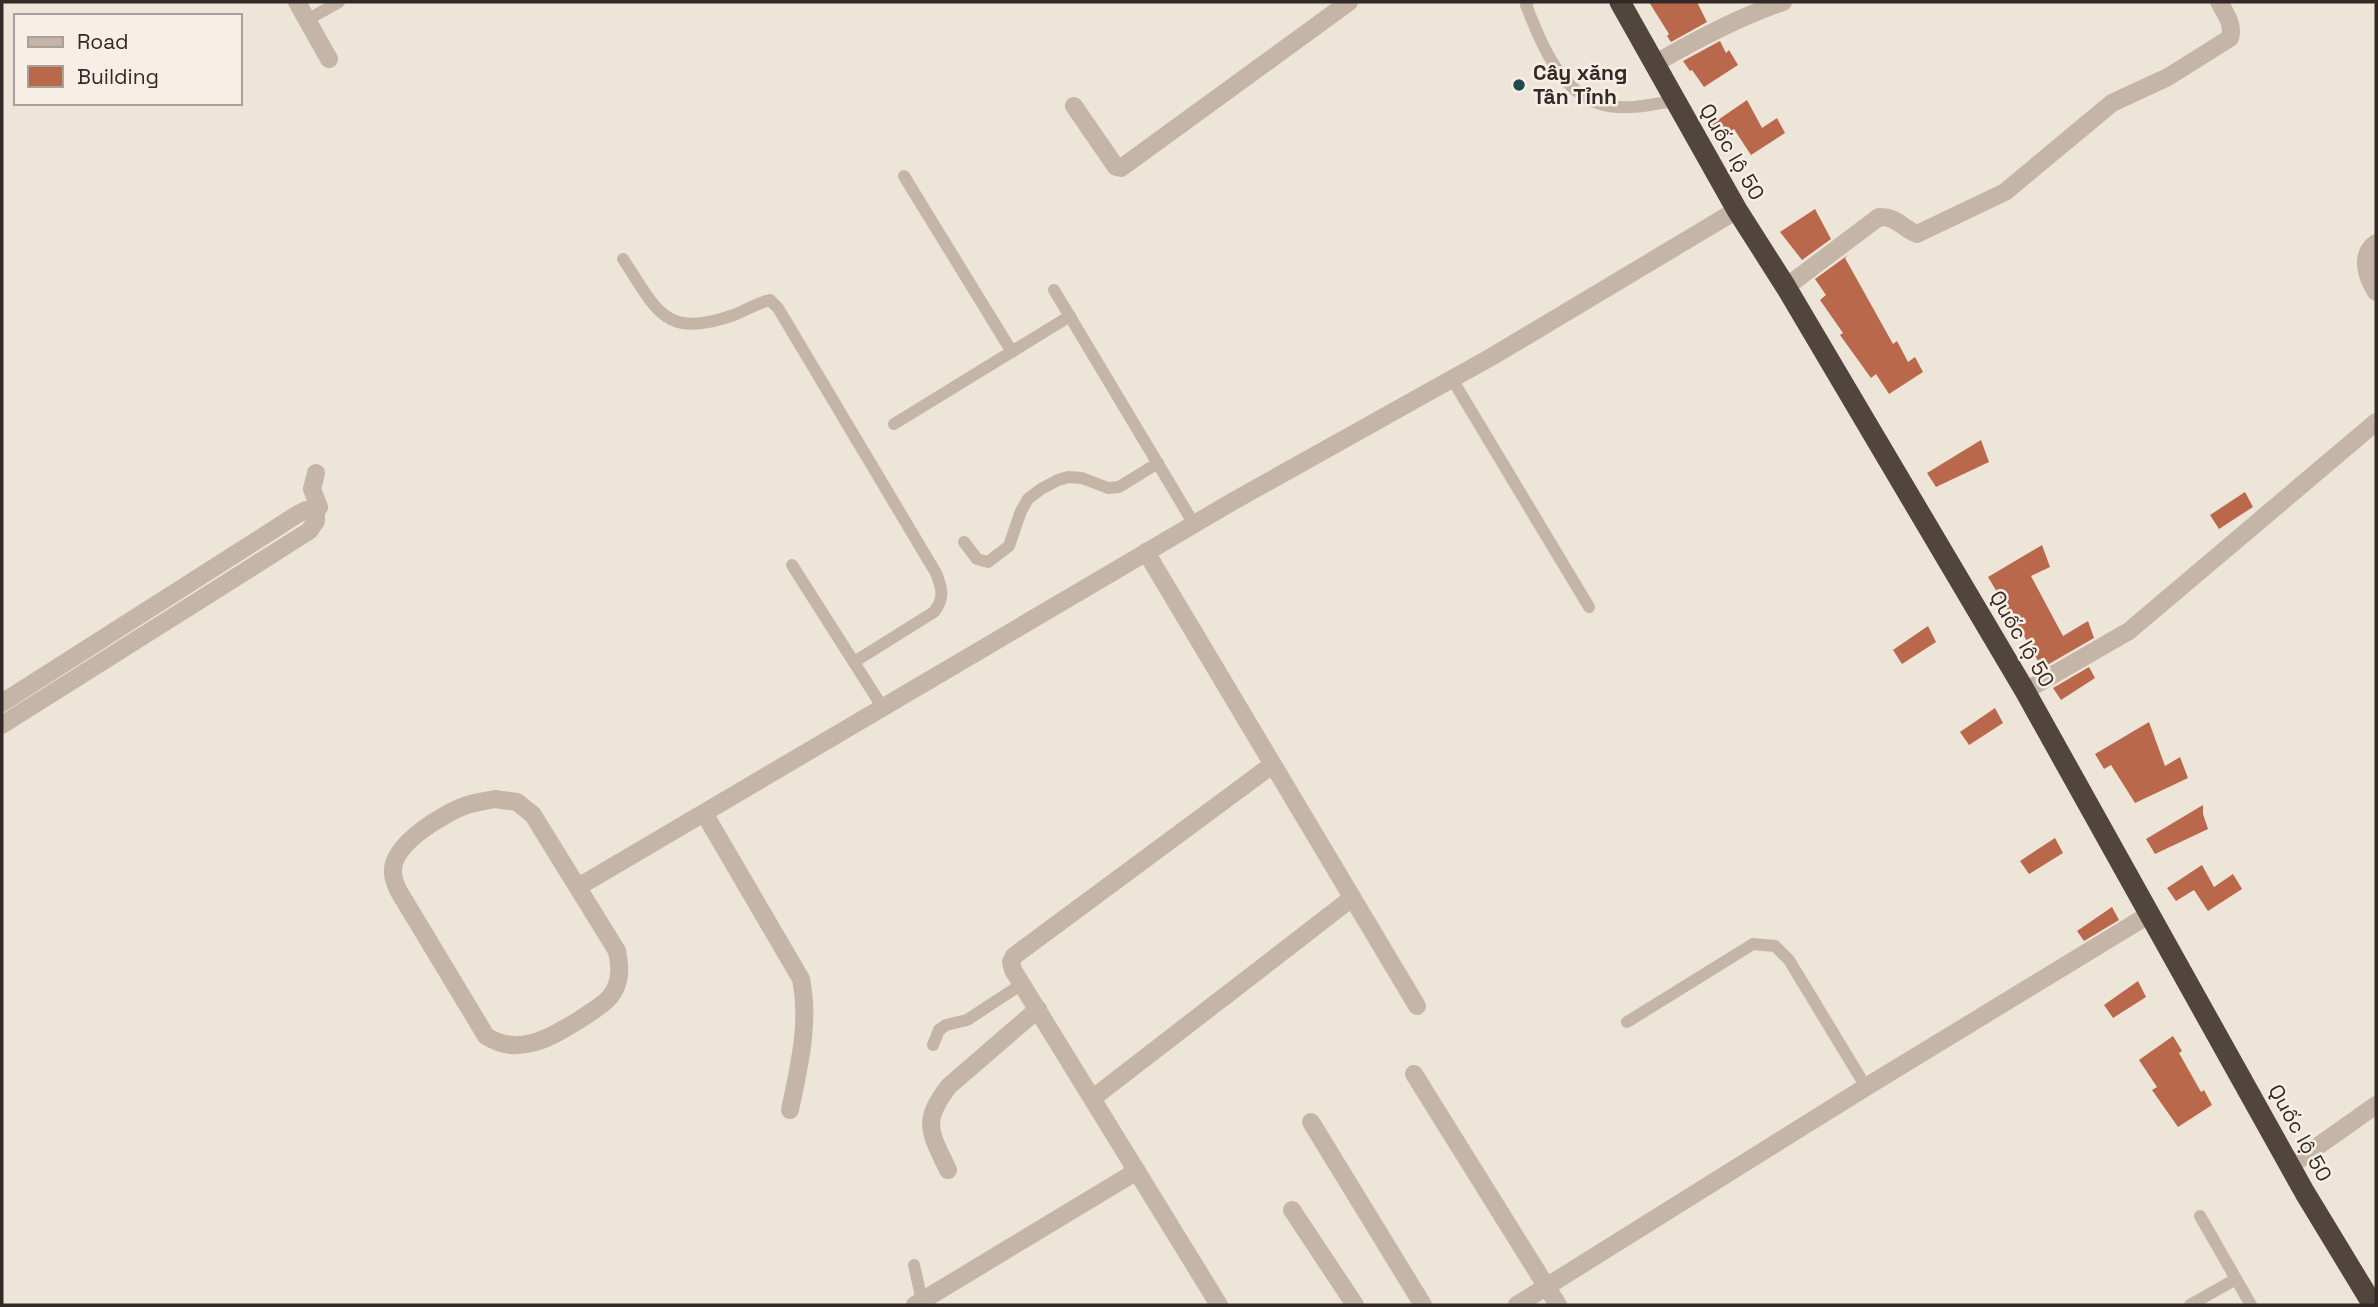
<svg xmlns="http://www.w3.org/2000/svg" width="2378" height="1307" viewBox="0 0 2378 1307" font-family="'Space Grotesk',sans-serif">
  <style>
    .building { fill: #ba684c }
    .lines { fill: none; stroke-linecap: round; stroke-linejoin: round }
    .lane { stroke: #c5b5a7; stroke-width: 12 }
    .street { stroke: #c5b5a7; stroke-width: 18 }
    .highway { stroke: #52453e; stroke-width: 21 }
    .poi-dot { fill: #204c50; stroke: #f7efe5; stroke-width: 2.5 }
    .labels { text-anchor: middle; stroke-width: 5; stroke-linejoin: round; paint-order: stroke }
    .poi-label { font-size: 21px; font-weight: bold; fill: #322a27; stroke: #f7efe5; text-anchor: start }
    .street-label { font-size: 21px; fill: #322a27; stroke: #f7efe5 }
  </style>
  <rect width="100%" height="100%" fill="#eee5d9"/>
  <g class="building">
    <polygon points="1649,2 1697,2 1707,22 1671,42 1667,36 1669,34"/>
    <polygon points="1720,41 1726,53 1729,50 1738,65 1704,87 1692,70 1690,71 1683,61"/>
    <polygon points="1747,100 1762,128 1777,118 1785,133 1751,155 1734,129 1721,137 1712,124"/>
    <polygon points="1815,209 1831,239 1802,260 1780,232"/>
    <polygon points="1848,255 1845,258 1893,344 1897,341 1908,362 1915,357 1923,372 1889,394 1876,374 1871,378 1840,335 1843,333 1820,300 1826,295 1815,279"/>
    <polygon points="1981,440 1989,462 1936,487 1927,473"/>
    <polygon points="2245,492 2253,507 2219,529 2210,515"/>
    <polygon points="2042,545 2050,567 2031,576 2063,636 2088,621 2094,638 2042,668 2019,627 2014,630 2005,617 2010,614 1988,577"/>
    <polygon points="1928,626 1936,642 1902,664 1893,650"/>
    <polygon points="2089,667 2095,678 2061,700 2053,688"/>
    <polygon points="1995,708 2003,723 1969,745 1960,732"/>
    <polygon points="2149,722 2165,766 2180,757 2188,778 2135,803 2111,765 2104,769 2095,754"/>
    <polygon points="2203,805 2203,814 2208,829 2155,854 2146,839"/>
    <polygon points="2055,838 2063,853 2029,874 2020,861"/>
    <polygon points="2202,865 2214,887 2233,874 2242,889 2208,911 2194,890 2176,901 2167,888"/>
    <polygon points="2112,907 2119,920 2084,941 2077,931"/>
    <polygon points="2138,981 2146,997 2113,1018 2104,1005"/>
    <polygon points="2173,1036 2182,1051 2179,1053 2201,1092 2204,1090 2212,1105 2178,1127 2152,1090 2157,1087 2139,1060"/>
  </g>
  <g class="lines">
    <g class="lane">
      <path d="M1528,2l-2,3c16,40 36,93 83,101 22,4 44,-2 65,-5"/>
      <polyline points="307,20 339,2"/>
      <polyline points="904,176 1012,352"/>
      <path d="M623,259c35,52 40,80 111,56 12,-5 23,-12 36,-15l8,8 158,265c6,15 9,25 -2,39l-80,50"/>
      <polyline points="1054,290 1194,524"/>
      <polyline points="1452,379 1589,607"/>
      <polyline points="894,424 1070,316"/>
      <polyline points="964,542 977,559 988,562 1009,546 1021,511 1028,499 1041,489 1058,480 1068,477 1082,478 1108,488 1119,487 1158,463"/>
      <polyline points="792,565 883,708"/>
      <polyline points="1627,1022 1753,944 1775,946 1789,960 1866,1087"/>
      <polyline points="933,1045 939,1030 946,1025 967,1020 1022,984"/>
      <polyline points="2200,1216 2251,1305"/>
      <polyline points="914,1265 922,1301"/>
      <polyline points="2190,1305 2236,1279"/>
    </g>
    <g class="street">
      <polyline points="297,2 329,59"/>
      <path d="M1654,64c42,-24 83,-46 129,-62"/>
      <polyline points="1074,106 1116,167 1121,168 1349,2"/>
      <path d="M2376,243c-17,12 -9,35 0,49"/>
      <path d="M1786,287l93,-70c17,-1 23,11 38,17l88,-42 107,-89 56,-26 62,-39c4,-14 -5,-25 -11,-36"/>
      <polyline points="1146,552 1417,1006"/>
      <polyline points="2025,691 2129,631 2376,422"/>
      <polyline points="2,703 298,514 306,510 316,511"/>
      <polyline points="2,725 309,531 316,521 316,511 319,507 312,489 316,473"/>
      <path d="M495,799l22,3 16,13 84,136c3,13 4,26 -2,38 -6,13 -21,21 -33,29 -29,18 -62,40 -96,18l-88,-146c-2,-5 -5,-11 -5,-17 -3,-28 51,-60 74,-68 9,-3 19,-4 28,-6z"/>
      <path d="M704,813l97,166c9,45 -2,87 -11,131"/>
      <polyline points="578,887 1230,503 1493,356 1737,210"/>
      <polyline points="1414,1074 1558,1305"/>
      <polyline points="1093,1098 1352,898"/>
      <polyline points="1311,1122 1423,1305"/>
      <polyline points="2290,1166 2376,1105"/>
      <path d="M948,1170c-18,-38 -27,-48 1,-84l89,-77"/>
      <polyline points="1292,1210 1355,1305"/>
      <polyline points="915,1305 1137,1171"/>
      <polyline points="1219,1305 1013,970 1011,962 1014,956 1272,765"/>
      <polyline points="1517,1305 1866,1087 2150,914"/>
    </g>
    <polyline class="highway" points="1620,2 1737,210 1786,287 2025,691 2305,1193 2373,1305"/>
  </g>
  <circle class="poi-dot" cx="1519" cy="85" r="7"/>
  <g class="labels">
    <g class="poi-label">
      <text x="1533" y="80">Cây xăng<tspan x="1533" dy="24">Tân Tỉnh</tspan></text>
    </g>
    <g class="street-label">
      <text transform="translate(1732 152) rotate(60)" y="7">Quốc lộ 50</text>
      <text transform="translate(2022 639) rotate(60)" y="7">Quốc lộ 50</text>
      <text transform="translate(2300 1133) rotate(61)" y="7">Quốc lộ 50</text>
    </g>
  </g>
  <rect width="2378" height="1307" fill="none" stroke="#322a27" stroke-width="7"/>
  <rect x="14" y="14" width="228" height="91" fill="#f7efe5" stroke="#a8a099" stroke-width="2"/>
  <rect x="28" y="37" width="35" height="10" fill="#c5b5a7" stroke="#a8a099" stroke-width="2"/>
  <text x="77" y="49" font-size="21" fill="#322a27">Road</text>
  <rect x="28" y="66" width="35" height="21" fill="#ba684c" stroke="#a8a099" stroke-width="2"/>
  <text x="77" y="84" font-size="21" fill="#322a27">Building</text>
</svg>
